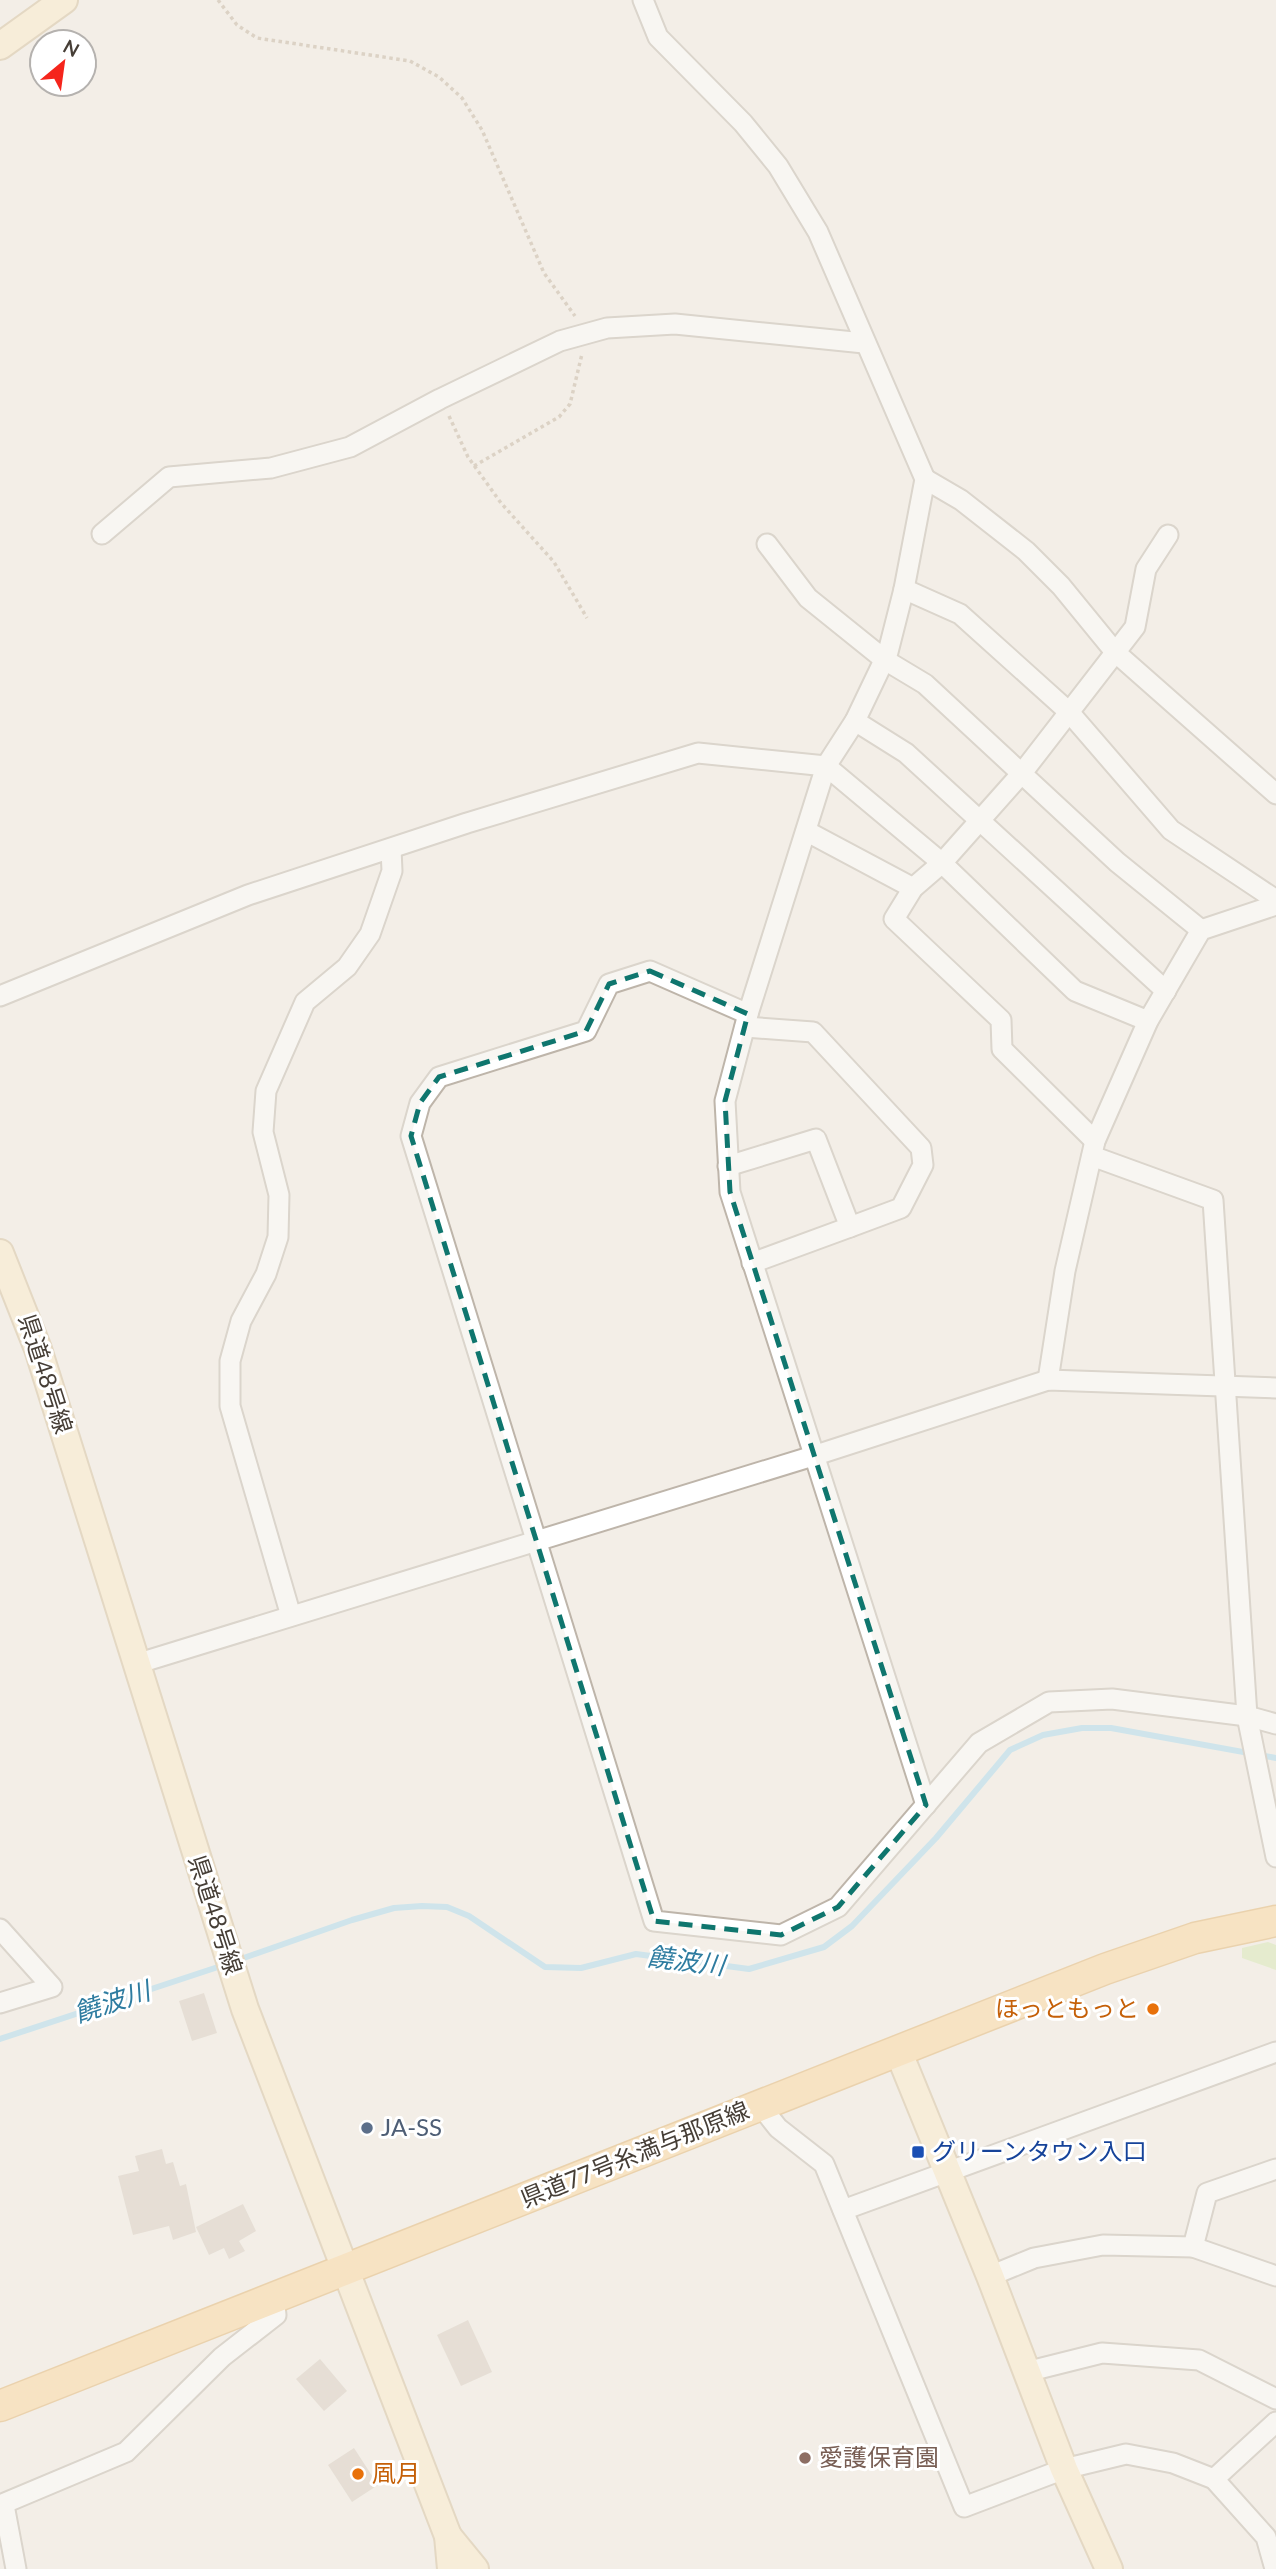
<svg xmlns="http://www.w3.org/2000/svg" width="1276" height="2569" viewBox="0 0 1276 2569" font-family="Lato,'Noto Sans JP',sans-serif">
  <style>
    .green { fill: #d4e7b0 }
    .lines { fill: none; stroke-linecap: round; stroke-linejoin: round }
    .stream { stroke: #a4d8ef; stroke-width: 6 }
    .building { fill: #d7cbbf }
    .street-casing { stroke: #beb5aa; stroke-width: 23 }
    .secondary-casing { stroke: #d2bc98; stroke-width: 30 }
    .primary-casing { stroke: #e1af67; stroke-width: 33 }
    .path { stroke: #c0af9b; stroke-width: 3.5; stroke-dasharray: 3.5 3.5; stroke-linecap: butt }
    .street { stroke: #fff; stroke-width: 19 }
    .secondary { stroke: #fdeac7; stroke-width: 26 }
    .primary { stroke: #fcd497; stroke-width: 30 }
    .marked { fill: none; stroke: #0f766e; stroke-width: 5; stroke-dasharray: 14 9; stroke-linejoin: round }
    .food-dot { fill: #e8710a; stroke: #fff; stroke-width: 2.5 }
    .service-dot { fill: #5c6f8a; stroke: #fff; stroke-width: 2.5 }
    .transit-dot { fill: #1a4fb4; stroke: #fff; stroke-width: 2.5 }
    .education-dot { fill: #8d6e63; stroke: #fff; stroke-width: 2.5 }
    .labels { text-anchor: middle; stroke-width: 6; stroke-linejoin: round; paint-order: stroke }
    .street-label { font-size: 24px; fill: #463e36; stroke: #fff }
    .food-label { font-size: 24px; fill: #c56008; stroke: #fff; text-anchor: end }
    .service-label { font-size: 24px; fill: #4e5e75; stroke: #fff; text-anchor: start }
    .transit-label { font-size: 24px; fill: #164399; stroke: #fff; text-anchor: start }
    .education-label { font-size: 24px; fill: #785e54; stroke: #fff; text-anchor: start }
    .water-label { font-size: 26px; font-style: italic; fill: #2e7ca0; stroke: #fff }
  </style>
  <rect width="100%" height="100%" fill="#f3eee7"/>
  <polygon class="green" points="1268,1942 1276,1945 1276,1970 1242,1958 1242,1948"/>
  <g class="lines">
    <g class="stream">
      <polyline points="238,1960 352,1920 394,1908 422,1906 447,1907 469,1916 545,1967 581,1968 636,1954 749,1969 824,1947 852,1926 936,1838 1010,1750 1043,1735 1082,1728 1111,1728 1276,1758"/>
      <polyline points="0,2039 224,1965"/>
    </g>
  </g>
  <g class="building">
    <polygon points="204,1993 217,2033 192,2041 179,2001"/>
    <polygon points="162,2149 166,2164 173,2162 180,2186 186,2184 196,2232 173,2240 169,2226 133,2235 118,2176 139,2171 135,2156"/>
    <polygon points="243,2204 256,2231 239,2241 245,2251 229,2259 224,2248 209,2255 196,2227"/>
    <polygon points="468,2320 492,2372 461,2386 437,2335"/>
    <polygon points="320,2359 347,2391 324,2411 296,2379"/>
    <polygon points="354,2448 378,2485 352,2502 328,2465"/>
  </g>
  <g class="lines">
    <defs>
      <g id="street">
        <polyline points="643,0 658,37 743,123 778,166 818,232 925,479 904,589 888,652 855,721 826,766 748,1014 725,1101 730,1192 926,1805"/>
        <polyline points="925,479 961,500 1026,551 1061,586 1115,652 1276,794"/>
        <polyline points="102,534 169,477 271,468 350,447 440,399 560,341 607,328 675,324 864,343"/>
        <polyline points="767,544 808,598 885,660 925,684 1117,862 1201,930"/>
        <polyline points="904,589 960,614 1069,712 1171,830 1276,900"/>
        <polyline points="855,721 906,753 1166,991"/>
        <polyline points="806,831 913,888"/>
        <polyline points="0,996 248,895 467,823 698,753 826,766 942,863 1075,991 1148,1021"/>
        <polyline points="748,1014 650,971 609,984 586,1031 439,1077 420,1103 411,1136 654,1921 781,1935 838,1907 979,1743 1049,1702 1112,1699 1247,1716 1276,1724"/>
        <polyline points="745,1027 813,1032 921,1148 923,1165 901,1208 850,1227"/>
        <polyline points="1095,1141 1002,1049 1001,1020 894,919 913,888 942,863 1022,773 1135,627 1146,569 1168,535"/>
        <polyline points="1092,1156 1213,1200 1247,1716 1276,1857"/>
        <polyline points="728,1166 816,1139 850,1227 752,1263"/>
        <polyline points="1048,1380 1065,1271 1095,1141 1148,1021 1201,930 1276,905"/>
        <polyline points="291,1616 230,1406 230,1361 241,1321 266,1274 278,1237 279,1195 263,1132 266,1091 305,1002 347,967 370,934 392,871 391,849"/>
        <polyline points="136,1664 813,1456 1048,1380 1276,1388"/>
        <polyline points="0,1929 52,1987 0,2003"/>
        <polyline points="760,2105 778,2128 824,2164 964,2507 1064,2469 1126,2454 1173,2463 1214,2479 1266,2537 1275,2569"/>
        <polyline points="843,2210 1276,2052"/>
        <polyline points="1193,2247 1207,2193 1276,2169"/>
        <polyline points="990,2276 1034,2258 1103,2245 1193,2247 1276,2276"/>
        <polyline points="1026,2372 1102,2353 1199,2360 1276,2399"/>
        <polyline points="1214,2479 1276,2422"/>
        <polyline points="0,2505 126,2452 222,2357 276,2315 274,2297"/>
        <polyline points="4,2505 16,2569"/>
      </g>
      <g id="secondary">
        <polyline points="0,46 64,0"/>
        <polyline points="0,1253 38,1349 245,2009 448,2536 451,2569"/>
        <polyline points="899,2053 990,2276 1064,2469 1109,2569"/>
        <polyline points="448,2536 475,2569"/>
      </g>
      <polyline id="primary" points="0,2406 1105,1969 1195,1938 1276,1921"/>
    </defs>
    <use href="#street" class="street-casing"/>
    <use href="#secondary" class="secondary-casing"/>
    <use href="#primary" class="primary-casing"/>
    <g class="path">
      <polyline points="218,0 237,25 257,38 410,61 439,77 462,98 482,130 544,273 575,316"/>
      <polyline points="449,416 468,457 501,503 554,562 587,618"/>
      <polyline points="474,466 559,417 570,404 582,354"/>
    </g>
    <use href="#street" class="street"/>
    <use href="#secondary" class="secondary"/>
    <use href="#primary" class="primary"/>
  </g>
  <path d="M0 0H1276V2569H0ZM650,971l98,43 -23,87 5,91 196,613 -88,102 -57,28 -127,-14 -243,-785 9,-33 19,-26 147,-46 23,-47z" fill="#f3eee7" fill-opacity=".55" fill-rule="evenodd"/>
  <path class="marked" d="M650,971l98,43 -23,87 5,91 196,613 -88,102 -57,28 -127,-14 -243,-785 9,-33 19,-26 147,-46 23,-47z"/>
  <g class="food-dot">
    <circle cx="1153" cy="2009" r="7"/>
    <circle cx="358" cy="2474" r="7"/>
  </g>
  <circle class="service-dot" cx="367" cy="2128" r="7"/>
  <rect class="transit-dot" x="911" y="2145" width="14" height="14" rx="3.5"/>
  <circle class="education-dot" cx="805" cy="2458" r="7"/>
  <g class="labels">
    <g class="street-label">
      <text transform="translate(45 1374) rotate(72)" y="8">県道48号線</text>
      <text transform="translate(215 1915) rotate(72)" y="8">県道48号線</text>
      <text transform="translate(635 2155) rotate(-22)" y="8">県道77号糸満与那原線</text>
    </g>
    <g class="food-label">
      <text x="1139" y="2017">ほっともっと</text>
      <text x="372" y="2482" text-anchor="start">凮月</text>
    </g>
    <g class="service-label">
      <text x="381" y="2136">JA-SS</text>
    </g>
    <g class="transit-label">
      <text x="932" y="2160">グリーンタウン入口</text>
    </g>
    <g class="education-label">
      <text x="819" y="2466">愛護保育園</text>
    </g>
    <g class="water-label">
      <text transform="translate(686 1961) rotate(7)" y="9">饒波川</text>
      <text transform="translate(112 2002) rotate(-18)" y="9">饒波川</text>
    </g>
  </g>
  <g transform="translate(63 63) rotate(29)"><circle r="33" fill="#ffffff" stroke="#b5b2af" stroke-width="2"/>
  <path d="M0-5L12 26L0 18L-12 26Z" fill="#f5251c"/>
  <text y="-10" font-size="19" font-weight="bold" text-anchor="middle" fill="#463e36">N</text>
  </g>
</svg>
